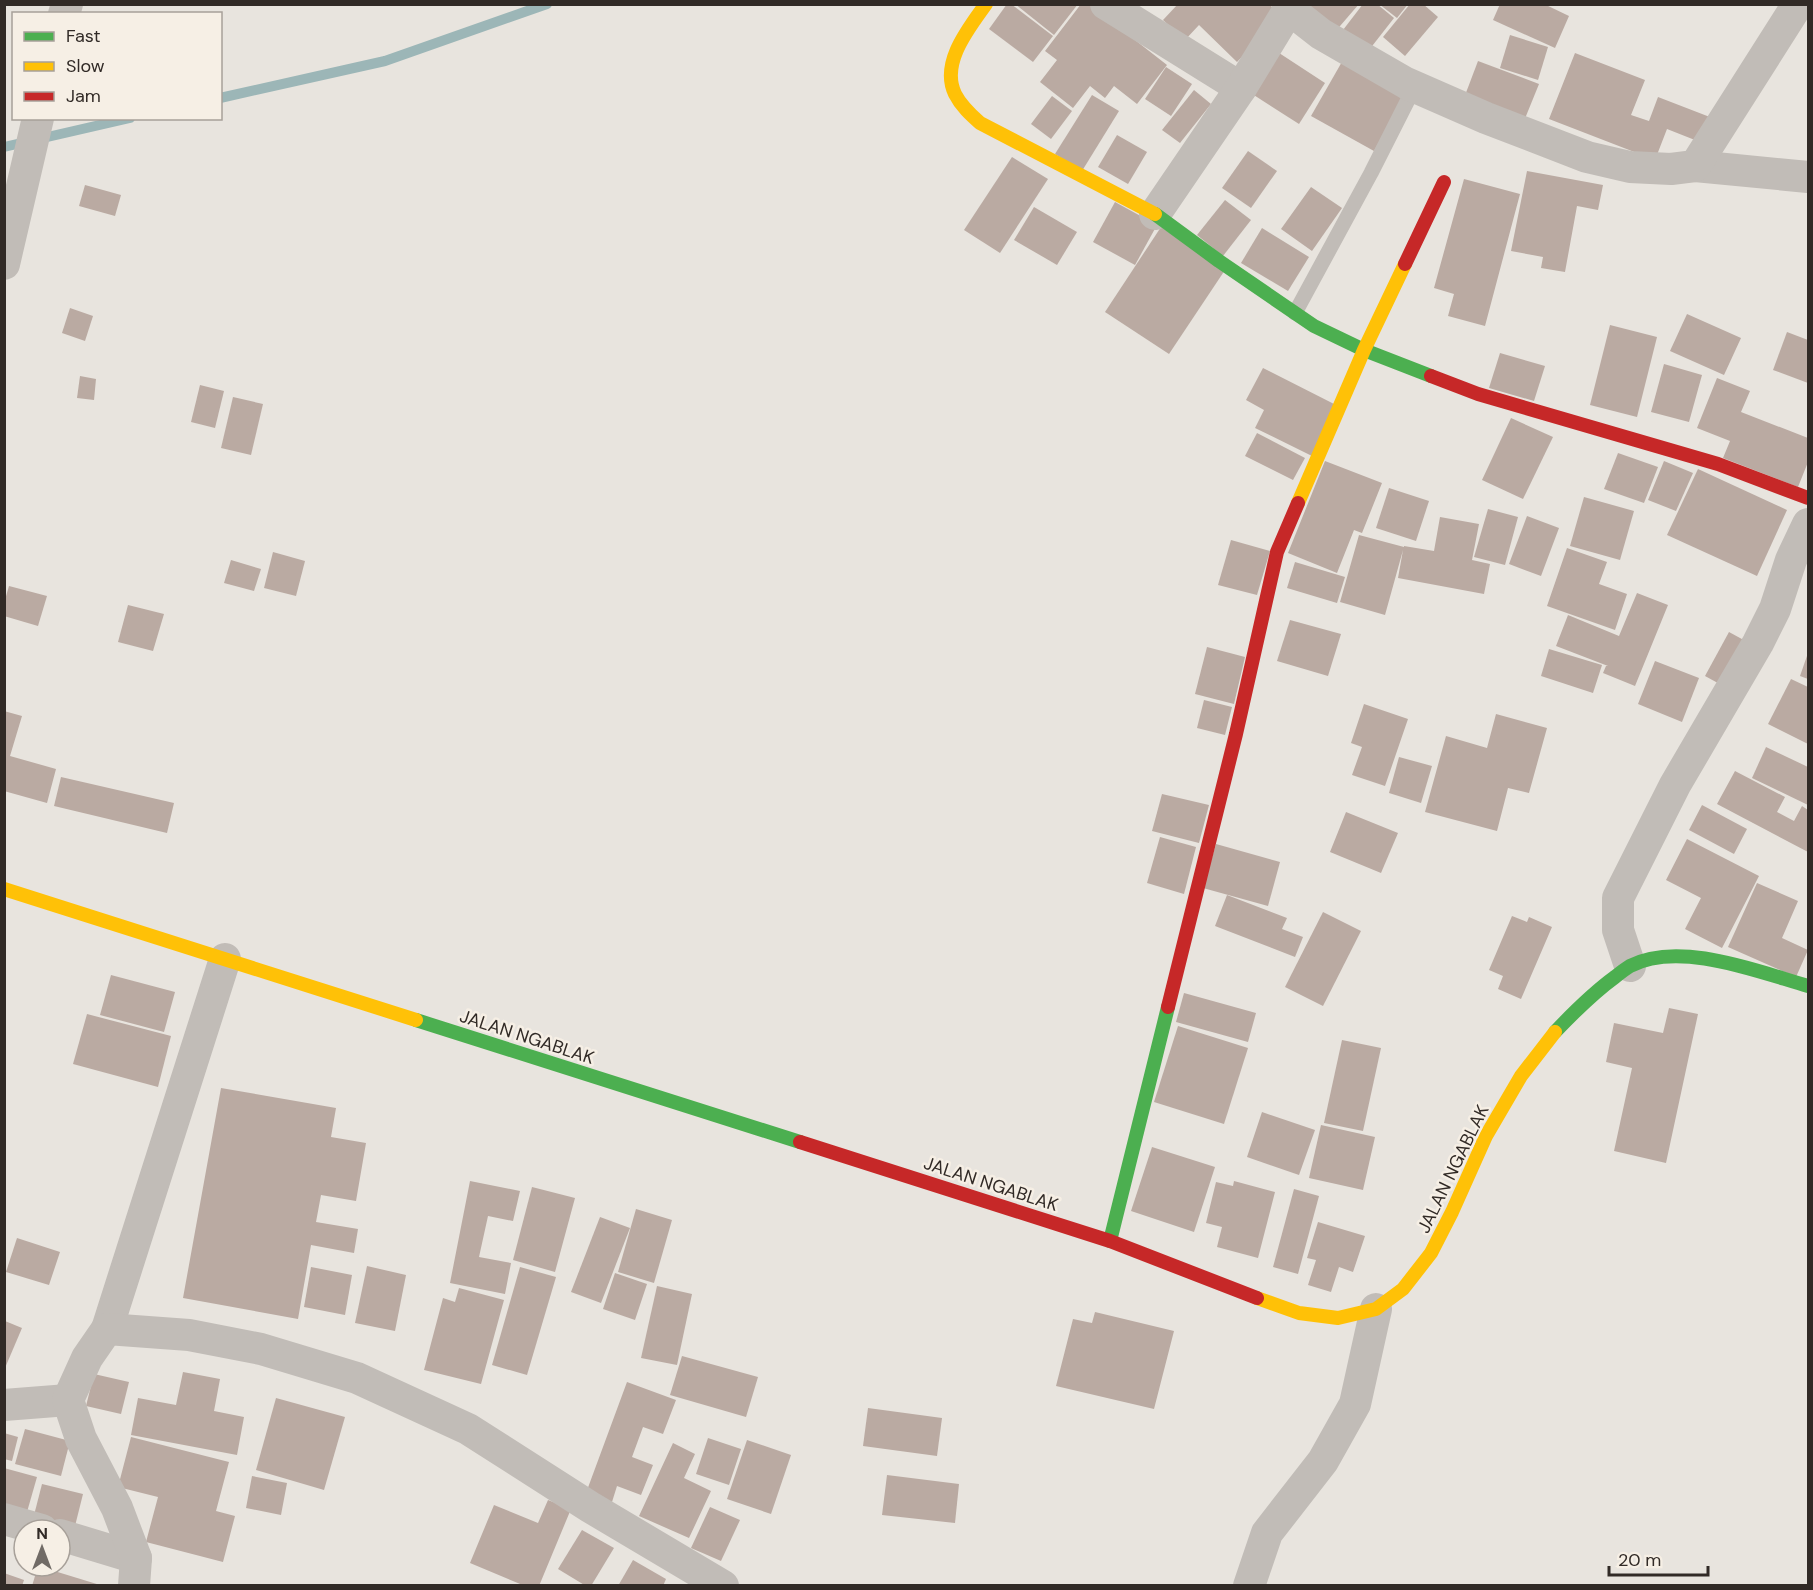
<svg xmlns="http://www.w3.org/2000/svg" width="1813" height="1590" viewBox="0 0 1813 1590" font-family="'DM Sans',sans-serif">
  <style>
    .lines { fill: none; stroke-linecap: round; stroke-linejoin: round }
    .stream { stroke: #9cb6b7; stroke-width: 10 }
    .building { fill: #baaaa2 }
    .lane { stroke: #c1bcb7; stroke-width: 15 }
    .street { stroke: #c1bcb7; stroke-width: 32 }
    .fast { stroke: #4caf50; stroke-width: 14 }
    .slow { stroke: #ffc107; stroke-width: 14 }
    .jam { stroke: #c62828; stroke-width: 14 }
    .labels { text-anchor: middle; stroke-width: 5; stroke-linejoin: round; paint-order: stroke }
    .street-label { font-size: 18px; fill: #312a26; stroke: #f6efe5 }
  </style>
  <rect width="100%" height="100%" fill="#e8e4de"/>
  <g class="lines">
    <g class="stream">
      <polyline points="220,98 385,61 547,4"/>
      <polyline points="4,147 130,118"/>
    </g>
  </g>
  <g class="building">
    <polygon points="1007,4 1011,4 1053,36 1033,62 989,29"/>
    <polygon points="1015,4 1078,4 1054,35"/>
    <polygon points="1081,4 1089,4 1167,65 1137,104 1114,86 1105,98 1090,86 1073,108 1040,82 1057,60 1045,51"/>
    <polygon points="1178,4 1269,4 1281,16 1237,62 1199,25 1185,40 1163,20"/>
    <polygon points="1304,4 1359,4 1334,33"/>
    <polygon points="1363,4 1377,4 1394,18 1369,50 1343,30"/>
    <polygon points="1379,4 1408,4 1397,18"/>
    <polygon points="1410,4 1423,4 1438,17 1405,56 1383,37"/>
    <polygon points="1500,4 1544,4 1569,16 1555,48 1493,20"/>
    <polygon points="1510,35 1548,47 1538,80 1500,68"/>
    <polygon points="1273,49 1325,83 1299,124 1246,90"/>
    <polygon points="1575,53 1645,80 1631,115 1649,121 1658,97 1715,119 1705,144 1667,129 1655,160 1549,119"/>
    <polygon points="1343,60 1405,95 1374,151 1311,116"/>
    <polygon points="1478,61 1539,84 1524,121 1464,98"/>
    <polygon points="1166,67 1192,84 1171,116 1145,99"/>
    <polygon points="1194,90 1211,104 1180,143 1162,130"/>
    <polygon points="1092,95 1119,111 1082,171 1055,154"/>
    <polygon points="1052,96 1072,111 1051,139 1031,124"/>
    <polygon points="1117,135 1147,152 1128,184 1098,167"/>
    <polygon points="1248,151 1277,171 1251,208 1222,188"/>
    <polygon points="1012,157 1048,179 1000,253 964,230"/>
    <polygon points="1527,171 1603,185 1598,210 1577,206 1565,272 1541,268 1543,257 1511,251"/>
    <polygon points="1464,179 1520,194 1485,326 1448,316 1454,294 1434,288"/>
    <polygon points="85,185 121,195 115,216 79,206"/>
    <polygon points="1311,187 1342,208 1312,251 1281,229"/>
    <polygon points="1225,200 1251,220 1223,256 1197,235"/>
    <polygon points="1115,202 1157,225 1135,265 1093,242"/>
    <polygon points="1034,207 1077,232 1057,265 1014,240"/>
    <polygon points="1161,227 1225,270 1169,354 1105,312"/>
    <polygon points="1262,228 1309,257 1288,291 1241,263"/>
    <polygon points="70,308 93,316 85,341 62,333"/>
    <polygon points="1687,314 1741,338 1724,375 1670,351"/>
    <polygon points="1610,325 1657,337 1637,417 1590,405"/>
    <polygon points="1787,332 1808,340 1808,383 1773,370"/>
    <polygon points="1500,353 1545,366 1534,401 1489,388"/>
    <polygon points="1664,364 1702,375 1689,422 1651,412"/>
    <polygon points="1263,368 1338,406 1312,456 1255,428 1264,410 1246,400"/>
    <polygon points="80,376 96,379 94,400 77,398"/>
    <polygon points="1717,378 1750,391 1741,412 1808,438 1808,462 1798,487 1723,458 1730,441 1697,428"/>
    <polygon points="200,385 224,391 215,428 191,422"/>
    <polygon points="233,397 263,404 251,455 221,448"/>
    <polygon points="1511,418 1553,437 1523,499 1482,480"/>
    <polygon points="1257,433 1305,458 1293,480 1245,456"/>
    <polygon points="1618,453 1658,467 1644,503 1604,489"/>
    <polygon points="1325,461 1382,483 1362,533 1354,530 1337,573 1288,553"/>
    <polygon points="1664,461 1693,473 1676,511 1648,500"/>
    <polygon points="1698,469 1787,510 1757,576 1667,535"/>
    <polygon points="1389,488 1429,501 1416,541 1376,528"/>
    <polygon points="1584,497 1634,511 1620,560 1570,546"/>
    <polygon points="1488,509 1518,517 1505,565 1474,557"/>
    <polygon points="1527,516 1559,528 1541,576 1509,564"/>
    <polygon points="1440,517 1479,524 1472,560 1490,564 1484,594 1398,578 1403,550 1385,615 1340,602 1359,535 1404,547 1404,546 1434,551"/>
    <polygon points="1231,540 1270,551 1257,595 1218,585"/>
    <polygon points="1567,548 1607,562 1599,584 1627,594 1615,630 1547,606"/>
    <polygon points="273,552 305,561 296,596 264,588"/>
    <polygon points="231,560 261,569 254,591 224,583"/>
    <polygon points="1295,562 1345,577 1337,603 1287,588"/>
    <polygon points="9,586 47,596 38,626 4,616 4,603"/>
    <polygon points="1637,593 1668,605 1635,686 1603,673 1606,666 1608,666 1556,646 1568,615 1619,636"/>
    <polygon points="128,605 164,614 153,651 118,642"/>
    <polygon points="1290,620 1341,634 1328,676 1277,661"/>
    <polygon points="1729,632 1751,644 1727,688 1705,676"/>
    <polygon points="1207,647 1245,657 1234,704 1195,694"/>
    <polygon points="1549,649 1602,665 1593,693 1541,676"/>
    <polygon points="1808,653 1808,679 1800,676"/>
    <polygon points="1655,661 1699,678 1682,722 1638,704"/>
    <polygon points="1791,679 1808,687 1808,744 1768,724"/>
    <polygon points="1204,700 1232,707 1225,735 1197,728"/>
    <polygon points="1364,704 1408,719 1385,786 1352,775 1362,747 1351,743"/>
    <polygon points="4,711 22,716 10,756 56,769 47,803 4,791"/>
    <polygon points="1496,714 1547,728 1529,793 1508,788 1497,831 1425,812 1446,736 1487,748"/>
    <polygon points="1766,747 1808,767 1808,805 1752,778"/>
    <polygon points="1399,757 1432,766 1421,803 1389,793"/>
    <polygon points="1735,771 1785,797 1777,812 1794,821 1802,806 1808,810 1808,852 1717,804"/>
    <polygon points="61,777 174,803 167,833 54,806"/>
    <polygon points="1162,794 1209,805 1199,843 1152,831"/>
    <polygon points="1702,805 1747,829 1734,854 1689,830"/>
    <polygon points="1346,812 1398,833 1381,873 1330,852"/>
    <polygon points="1160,837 1196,847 1184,894 1147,883"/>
    <polygon points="1687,839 1759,876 1722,948 1685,929 1701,898 1666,880"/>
    <polygon points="1216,844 1280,862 1268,906 1203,888"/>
    <polygon points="1757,883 1798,901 1782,938 1808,950 1796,977 1728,947"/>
    <polygon points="1227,895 1287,918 1282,929 1303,937 1295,957 1215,926"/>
    <polygon points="1323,912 1361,931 1323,1006 1285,987"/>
    <polygon points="1512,916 1527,922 1529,917 1552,927 1521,999 1498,989 1503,976 1489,970"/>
    <polygon points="111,975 175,992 164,1032 100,1015"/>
    <polygon points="1184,993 1256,1013 1248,1042 1176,1022"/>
    <polygon points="1669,1008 1698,1014 1666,1163 1614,1151 1632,1068 1606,1062 1614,1023 1663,1033"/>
    <polygon points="87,1014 171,1036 158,1087 73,1064"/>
    <polygon points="1178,1026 1248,1048 1224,1124 1154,1102"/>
    <polygon points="1342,1040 1381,1048 1363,1131 1324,1123"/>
    <polygon points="221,1088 336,1108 331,1137 366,1143 356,1201 321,1195 316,1222 358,1229 354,1253 311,1245 298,1319 183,1298"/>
    <polygon points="1262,1112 1315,1130 1299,1175 1247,1157"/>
    <polygon points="1321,1125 1375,1137 1363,1190 1309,1178"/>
    <polygon points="1152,1147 1215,1167 1194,1232 1131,1211"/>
    <polygon points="470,1181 520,1191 513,1221 488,1216 479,1257 511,1263 505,1294 450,1283"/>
    <polygon points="1234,1181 1275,1192 1258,1258 1217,1247 1222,1227 1206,1223 1216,1182 1233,1186"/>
    <polygon points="532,1187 575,1198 555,1272 513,1260"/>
    <polygon points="1294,1189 1319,1196 1298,1274 1273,1267"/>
    <polygon points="636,1209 672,1220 654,1283 618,1272"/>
    <polygon points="600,1217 630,1228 601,1303 571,1292"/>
    <polygon points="1318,1222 1365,1236 1353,1272 1339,1267 1331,1292 1308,1285 1316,1260 1307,1258"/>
    <polygon points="17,1238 60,1252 49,1285 6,1272"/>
    <polygon points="367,1266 406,1275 395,1331 355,1323"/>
    <polygon points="311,1267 352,1275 345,1315 304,1307"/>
    <polygon points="520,1267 556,1277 527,1375 492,1365"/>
    <polygon points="615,1273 647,1284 635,1320 603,1309"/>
    <polygon points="657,1286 692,1294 677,1365 641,1358"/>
    <polygon points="459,1288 504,1300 481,1384 424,1370 443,1298 455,1302"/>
    <polygon points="1095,1312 1174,1331 1154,1409 1056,1386 1073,1319 1092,1323"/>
    <polygon points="5,1321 22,1328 5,1368"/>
    <polygon points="682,1356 758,1377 746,1417 670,1395"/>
    <polygon points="183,1372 220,1379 214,1411 244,1417 237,1455 131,1435 138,1398 176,1405"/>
    <polygon points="94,1374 129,1382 121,1414 86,1406"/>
    <polygon points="627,1382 676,1400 663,1434 643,1427 632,1457 653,1465 641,1495 617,1486 612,1502 586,1493"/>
    <polygon points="276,1398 345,1417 324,1490 256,1470"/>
    <polygon points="868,1408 942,1418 937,1456 863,1446"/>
    <polygon points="25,1429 70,1441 61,1476 15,1464"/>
    <polygon points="4,1433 18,1437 12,1461 4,1459"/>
    <polygon points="131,1437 229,1462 216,1511 235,1516 223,1562 146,1542 158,1497 118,1487"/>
    <polygon points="708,1438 741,1449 729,1485 696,1474"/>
    <polygon points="747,1440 791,1455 771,1514 727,1499"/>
    <polygon points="673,1443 695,1454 684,1478 711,1491 689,1538 639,1516"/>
    <polygon points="4,1468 37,1477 25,1519 4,1513"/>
    <polygon points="887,1475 959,1484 955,1523 882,1515"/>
    <polygon points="252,1476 287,1483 281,1515 246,1508"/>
    <polygon points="42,1484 83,1494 73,1534 32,1523"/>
    <polygon points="548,1500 571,1509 539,1586 525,1586 470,1563 494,1505 538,1523"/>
    <polygon points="710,1507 740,1520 721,1561 691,1548"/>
    <polygon points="582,1530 614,1548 591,1586 586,1586 558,1569"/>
    <polygon points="633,1560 666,1579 663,1586 618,1586"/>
    <polygon points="38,1566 100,1585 99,1586 32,1586"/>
    <polygon points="4,1573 24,1580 22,1586 4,1586"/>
  </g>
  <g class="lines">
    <polyline class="lane" points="1295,313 1371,173 1415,86"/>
    <g class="street">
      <polyline points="1106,4 1241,88"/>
      <polyline points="64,14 67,4"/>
      <polyline points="1695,166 1808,177"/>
      <polyline points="1155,214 1241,88 1289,9 1321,34 1406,83 1486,118 1587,157 1630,167 1671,169 1695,166 1798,4"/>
      <polyline points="4,264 38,118"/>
      <polyline points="1630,966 1618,930 1618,898 1675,785 1758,643 1775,609 1791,560 1808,524"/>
      <polyline points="107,1329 225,959"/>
      <polyline points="4,1405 68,1400"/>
      <polyline points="4,1519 42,1530"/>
      <polyline points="60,1535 136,1558"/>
      <polyline points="134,1586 136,1558 117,1508 81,1439 68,1400 87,1358 107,1329 189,1335 261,1349 357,1378 468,1429 590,1507 723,1586"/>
      <polyline points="1249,1586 1267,1533 1323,1461 1355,1404 1376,1309"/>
    </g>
    <g class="fast">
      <polyline points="1155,214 1219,261 1314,326 1364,350 1431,376"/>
      <polyline points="416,1020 800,1142"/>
      <path d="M1555,1032c19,-20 38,-39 60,-55 5,-4 10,-8 15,-11 49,-26 129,6 178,20"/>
      <polyline points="1110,1241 1168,1007"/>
    </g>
    <g class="slow">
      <path d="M986,4c-17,24 -46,59 -31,90 6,12 16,21 25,29l175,91"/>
      <polyline points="1298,503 1364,350 1405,264"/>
      <polyline points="4,889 416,1020"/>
      <polyline points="1257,1298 1299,1313 1338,1318 1376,1309 1403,1289 1431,1253 1452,1212 1486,1136 1521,1076 1555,1032"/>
    </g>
    <g class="jam">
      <polyline points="1405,264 1444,182"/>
      <polyline points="1431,376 1478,394 1718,464 1808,498"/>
      <polyline points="1168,1007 1236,734 1277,552 1298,503"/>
      <polyline points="800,1142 1110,1241 1257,1298"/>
    </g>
  </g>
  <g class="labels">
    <g class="street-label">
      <text transform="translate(527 1037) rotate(18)" y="6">JALAN NGABLAK</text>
      <text transform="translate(1453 1169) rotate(-64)" y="6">JALAN NGABLAK</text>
      <text transform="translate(991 1184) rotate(18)" y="6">JALAN NGABLAK</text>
    </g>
  </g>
  <rect width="1813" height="1590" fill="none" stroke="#312a26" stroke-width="12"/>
  <rect x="12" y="12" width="210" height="108" fill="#f6efe5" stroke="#a7a099" stroke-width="1.5"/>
  <rect x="24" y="32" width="30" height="9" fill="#4caf50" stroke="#a7a099" stroke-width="1.5"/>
  <text x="66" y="42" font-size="18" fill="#312a26">Fast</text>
  <rect x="24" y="62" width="30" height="9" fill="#ffc107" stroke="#a7a099" stroke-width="1.5"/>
  <text x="66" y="72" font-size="18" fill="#312a26">Slow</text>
  <rect x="24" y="92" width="30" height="9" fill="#c62828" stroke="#a7a099" stroke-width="1.5"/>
  <text x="66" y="102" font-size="18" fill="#312a26">Jam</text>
  <g transform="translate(42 1548)"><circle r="28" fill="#f6efe5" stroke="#a7a099" stroke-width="1.5"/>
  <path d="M0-4.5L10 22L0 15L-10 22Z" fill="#716b66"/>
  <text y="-9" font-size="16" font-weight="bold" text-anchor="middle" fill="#312a26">N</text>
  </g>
  <path d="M1609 1566v9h99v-9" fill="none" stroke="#312a26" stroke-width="3"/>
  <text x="1618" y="1566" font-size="18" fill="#312a26" stroke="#f6efe5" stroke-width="4.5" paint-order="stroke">20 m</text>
</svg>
